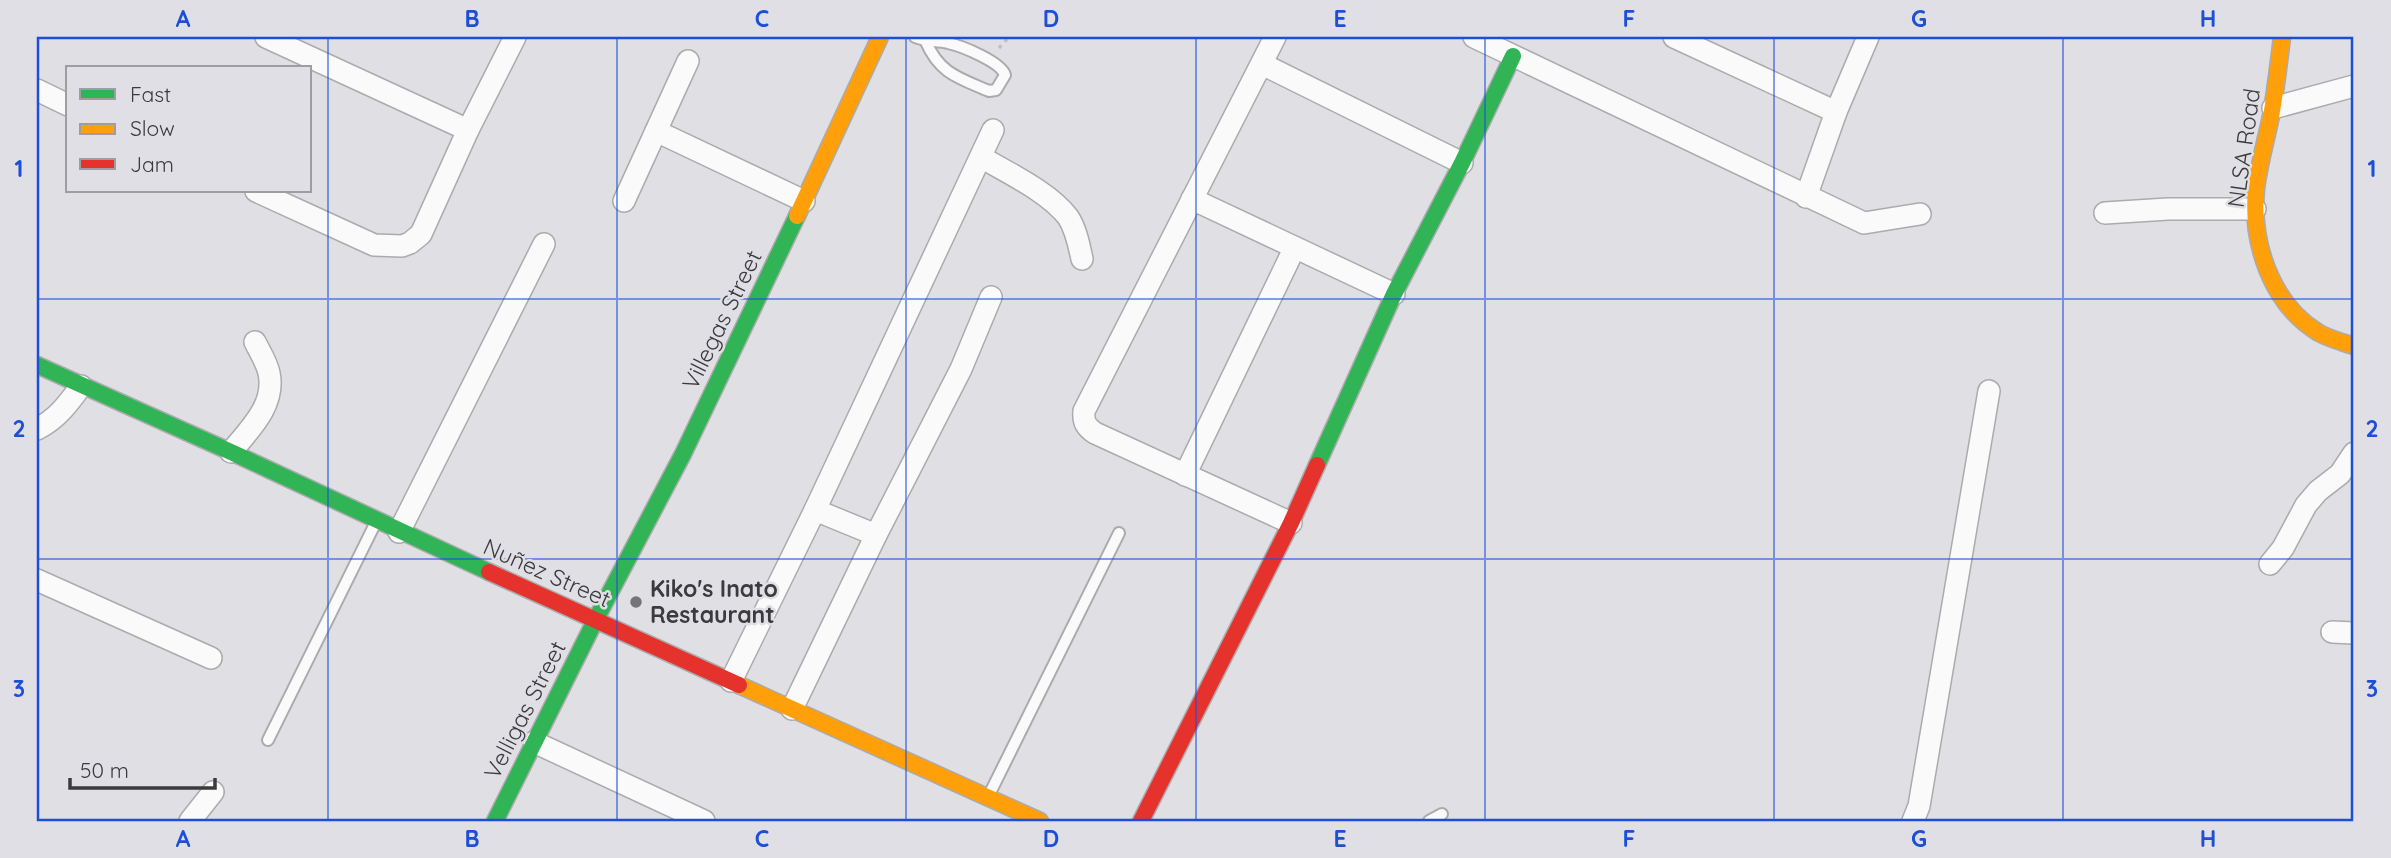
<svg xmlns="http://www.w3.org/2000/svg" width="2391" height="858" viewBox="0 0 2391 858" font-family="Quicksand,sans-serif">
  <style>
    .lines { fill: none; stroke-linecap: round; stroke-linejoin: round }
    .lane-casing { stroke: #ababae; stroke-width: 14 }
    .street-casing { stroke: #ababae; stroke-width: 24 }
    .fast-casing { stroke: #ababae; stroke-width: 19 }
    .slow-casing { stroke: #ababae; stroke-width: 19 }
    .jam-casing { stroke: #ababae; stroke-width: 19 }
    .path { stroke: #c0c0c1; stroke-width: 3.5; stroke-dasharray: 3.5 5; stroke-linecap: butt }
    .lane { stroke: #fafafb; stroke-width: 10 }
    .street { stroke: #fafafb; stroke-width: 21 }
    .fast { stroke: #30b455; stroke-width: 16 }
    .slow { stroke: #ff9f0a; stroke-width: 16 }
    .jam { stroke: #e5322d; stroke-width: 16 }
    .grid { fill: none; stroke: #1d4ed8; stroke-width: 2; stroke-opacity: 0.55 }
    .poi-dot { fill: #757577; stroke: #dfdfe5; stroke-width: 2.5 }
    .labels { text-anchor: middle; stroke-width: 5; stroke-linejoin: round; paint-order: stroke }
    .street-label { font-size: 23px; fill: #3b3b3d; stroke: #dfdfe5 }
    .poi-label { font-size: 23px; font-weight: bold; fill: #3b3b3d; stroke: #dfdfe5; text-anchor: start }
    .neatline { fill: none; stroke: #1d4ed8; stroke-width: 2.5 }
    .grid-label { font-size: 23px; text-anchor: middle; font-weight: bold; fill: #1d4ed8 }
  </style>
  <rect width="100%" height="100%" fill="#e0e0e4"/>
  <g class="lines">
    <defs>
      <g id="lane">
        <path d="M915,37c11,5 21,3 33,6 14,3 53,19 57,32l-9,15 -7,1c-30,-13 -49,-17 -63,-49"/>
        <polyline points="268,740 375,524"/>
        <polyline points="989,795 1119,533"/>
        <polyline points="1429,821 1442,814"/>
      </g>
      <g id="street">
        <path d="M1275,37l-191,374c-1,11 2,16 11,22l196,90"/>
        <polyline points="1474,37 1864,223 1920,214"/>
        <polyline points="1674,37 1836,112"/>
        <polyline points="688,61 656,131 804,201"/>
        <polyline points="1262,64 1462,163"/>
        <polyline points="37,90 68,105"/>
        <polyline points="2273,108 2354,86"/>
        <polyline points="468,130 515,37"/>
        <path d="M981,157c27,16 68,35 87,60 8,12 11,28 14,42"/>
        <polyline points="256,191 374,245 402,246 410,243 421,234 468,130 266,37"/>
        <polyline points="1806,197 1836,112 1868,37"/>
        <polyline points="1192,199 1394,294"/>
        <polyline points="624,201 656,131"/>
        <polyline points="2105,213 2168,209 2255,209"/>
        <path d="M37,429c20,-10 31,-25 44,-43"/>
        <path d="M231,452c18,-22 45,-47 38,-79 -2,-10 -9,-21 -14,-31"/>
        <polyline points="1185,475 1294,249"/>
        <polyline points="815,510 876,535"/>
        <polyline points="399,532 544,244"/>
        <polyline points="2270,564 2283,548 2306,505 2318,491 2340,474 2354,453"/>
        <polyline points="37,580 211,658"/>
        <polyline points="2332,632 2354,633"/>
        <polyline points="731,681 815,510 993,130"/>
        <polyline points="792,709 876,535 961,369 991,297"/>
        <polyline points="534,742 704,821"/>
        <polyline points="190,821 213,792"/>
        <polyline points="1913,821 1919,806 1989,391"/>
      </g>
      <g id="fast">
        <polyline points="37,365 231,452 489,572"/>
        <polyline points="1317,465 1394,294 1462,163 1513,56"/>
        <polyline points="495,821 596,619 683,454 797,216"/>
      </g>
      <g id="slow">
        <path d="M2282,37c-3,25 -6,50 -10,74 -5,26 -13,52 -16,78 -5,54 15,115 63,144 11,6 23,9 35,13"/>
        <polyline points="797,216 880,37"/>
        <polyline points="739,685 1040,821"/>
      </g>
      <g id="jam">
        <polyline points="489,572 739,685"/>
        <polyline points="1141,821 1291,523 1317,465"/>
      </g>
    </defs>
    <use href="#lane" class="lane-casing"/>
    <use href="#street" class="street-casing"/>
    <use href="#fast" class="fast-casing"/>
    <use href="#slow" class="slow-casing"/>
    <use href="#jam" class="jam-casing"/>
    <polyline class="path" points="999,48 1009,37"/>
    <use href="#lane" class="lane"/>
    <use href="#street" class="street"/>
    <use href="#fast" class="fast"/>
    <use href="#slow" class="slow"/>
    <use href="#jam" class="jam"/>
  </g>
  <path class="grid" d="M328,37v784M617,37v784M906,37v784M1196,37v784M1485,37v784M1774,37v784M2063,37v784M37,299h2317M37,559h2317"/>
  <circle class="poi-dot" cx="636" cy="602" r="7"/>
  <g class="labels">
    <g class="street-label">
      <text transform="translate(2244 148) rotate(-82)" y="8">NLSA Road</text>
      <text transform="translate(722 320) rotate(-64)" y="8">Villegas Street</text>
      <text transform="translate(547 573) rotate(24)" y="8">Nuñez Street</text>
      <text transform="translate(525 710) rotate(-63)" y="8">Velligas Street</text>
    </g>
    <g class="poi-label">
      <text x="650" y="597">Kiko's Inato<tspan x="650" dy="26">Restaurant</tspan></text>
    </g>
  </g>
  <rect width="2391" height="858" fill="none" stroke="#dfdfe5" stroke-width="77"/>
  <rect x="66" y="66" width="245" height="126" fill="#dfdfe5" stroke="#9d9da2" stroke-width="2"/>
  <rect x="80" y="89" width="35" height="10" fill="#30b455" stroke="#9d9da2" stroke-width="2"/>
  <text x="130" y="102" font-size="21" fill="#3b3b3d">Fast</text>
  <rect x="80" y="124" width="35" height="10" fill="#ff9f0a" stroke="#9d9da2" stroke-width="2"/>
  <text x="130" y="136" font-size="21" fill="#3b3b3d">Slow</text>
  <rect x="80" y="159" width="35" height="10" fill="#e5322d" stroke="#9d9da2" stroke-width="2"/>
  <text x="130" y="172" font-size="21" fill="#3b3b3d">Jam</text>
  <path d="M70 778v10h145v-10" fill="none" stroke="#3b3b3d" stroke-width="3.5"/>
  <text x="80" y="778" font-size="21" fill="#3b3b3d" stroke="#dfdfe5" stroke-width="5" paint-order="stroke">50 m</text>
  <rect x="38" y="38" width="2314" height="782" class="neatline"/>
  <g class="grid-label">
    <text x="183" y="27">A</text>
    <text x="472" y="27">B</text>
    <text x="762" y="27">C</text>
    <text x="1051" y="27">D</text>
    <text x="1340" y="27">E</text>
    <text x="1629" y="27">F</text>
    <text x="1919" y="27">G</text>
    <text x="2208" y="27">H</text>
    <text x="19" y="177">1</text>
    <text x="2372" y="177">1</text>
    <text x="19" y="437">2</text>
    <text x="2372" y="437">2</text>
    <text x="19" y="697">3</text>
    <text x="2372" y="697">3</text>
    <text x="183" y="847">A</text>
    <text x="472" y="847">B</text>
    <text x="762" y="847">C</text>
    <text x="1051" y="847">D</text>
    <text x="1340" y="847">E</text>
    <text x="1629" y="847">F</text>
    <text x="1919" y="847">G</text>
    <text x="2208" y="847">H</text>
  </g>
</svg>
